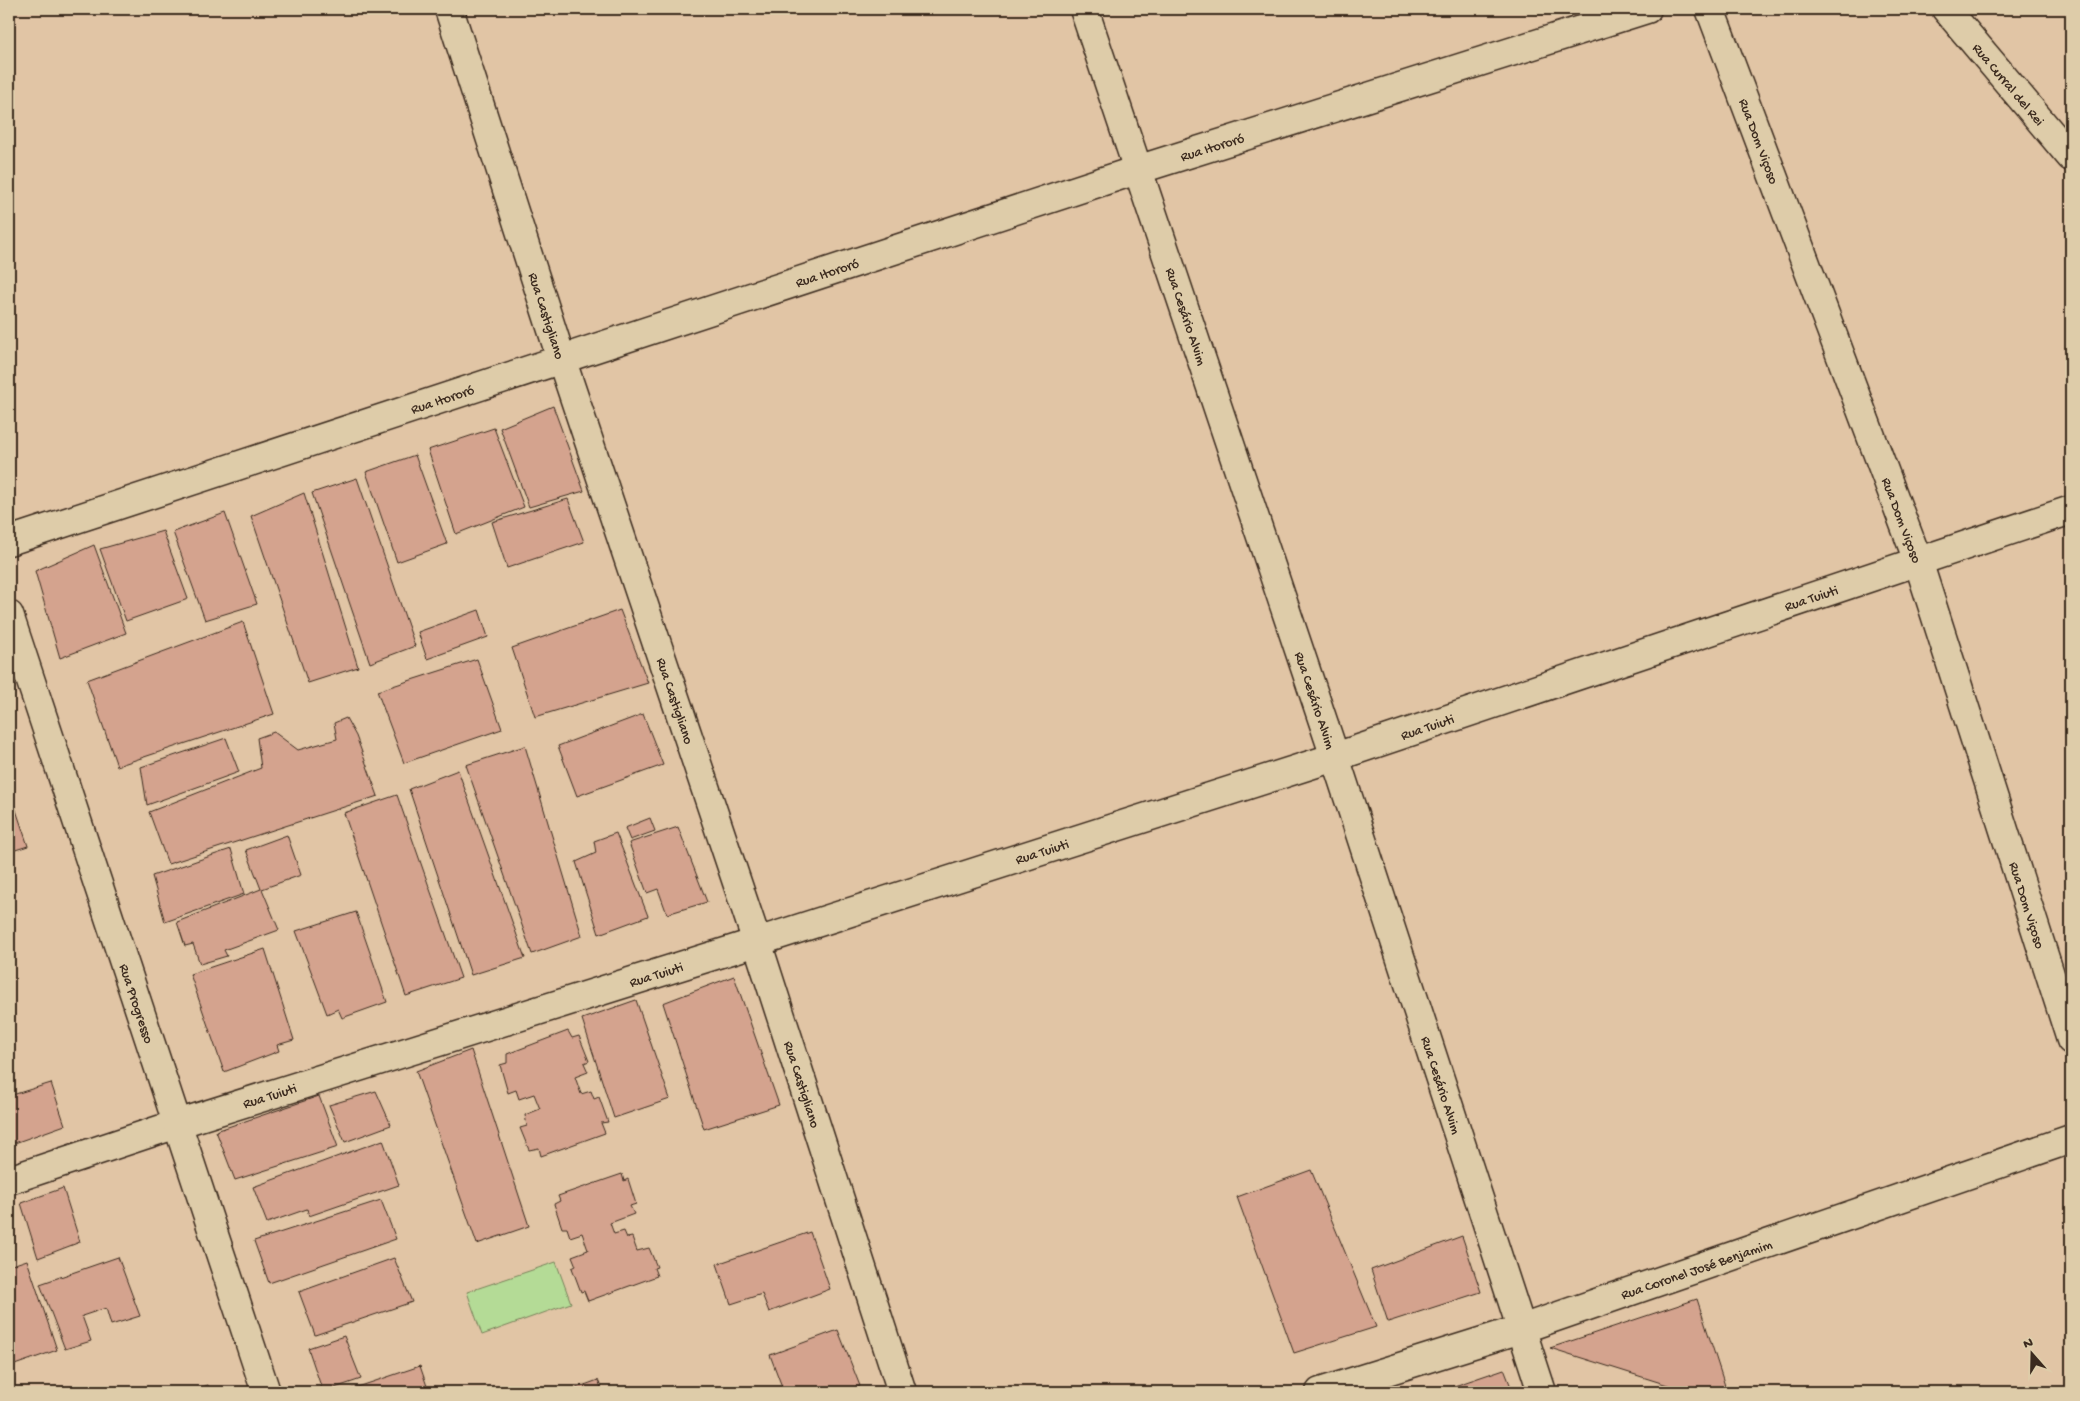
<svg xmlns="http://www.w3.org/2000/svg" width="2080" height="1401" viewBox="0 0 2080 1401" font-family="'Gochi Hand',sans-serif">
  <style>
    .green { fill: #b4db96; stroke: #78825a }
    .building { fill: #d4a38e; stroke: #3b2a1e }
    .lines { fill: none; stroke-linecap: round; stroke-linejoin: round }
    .minor-casing { stroke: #3b2a1e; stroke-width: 31 }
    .tertiary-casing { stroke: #3b2a1e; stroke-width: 31 }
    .minor { stroke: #decca9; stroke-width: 28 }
    .tertiary { stroke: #decca9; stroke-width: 28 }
    .labels { text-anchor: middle; stroke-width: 5; stroke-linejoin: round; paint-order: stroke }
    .street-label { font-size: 14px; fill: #3b2a1e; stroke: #decca9 }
  </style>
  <rect width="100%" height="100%" fill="#e1c5a5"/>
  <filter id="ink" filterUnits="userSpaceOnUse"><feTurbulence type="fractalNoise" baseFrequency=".02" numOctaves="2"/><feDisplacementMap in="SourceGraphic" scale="10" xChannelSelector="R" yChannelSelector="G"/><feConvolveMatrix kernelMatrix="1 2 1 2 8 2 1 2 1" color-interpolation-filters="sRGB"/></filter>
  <g filter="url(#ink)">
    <polygon class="green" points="556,1262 571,1303 482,1335 467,1292"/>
    <g class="building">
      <polygon points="553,406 584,491 529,507 500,428"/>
      <polygon points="494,428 524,507 456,534 428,450"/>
      <polygon points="415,455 447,544 397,562 366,472"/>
      <polygon points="357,478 415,646 370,663 312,493"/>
      <polygon points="304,493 358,667 308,683 251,516"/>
      <polygon points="568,499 584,542 507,568 492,522"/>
      <polygon points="225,513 257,604 205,620 173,532"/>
      <polygon points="163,531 188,599 126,621 100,549"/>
      <polygon points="94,545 126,633 60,658 35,571"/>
      <polygon points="479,610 488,637 427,659 418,632"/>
      <polygon points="620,610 648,683 535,717 512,648"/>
      <polygon points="243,622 274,714 117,766 87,680"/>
      <polygon points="477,659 502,729 404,763 377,691"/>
      <polygon points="643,714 663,765 577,796 558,746"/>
      <polygon points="346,718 356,736 378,796 168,864 149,812 261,768 257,738 274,732 298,750 337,739 334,723"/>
      <polygon points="226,738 239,772 147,805 141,767"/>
      <polygon points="525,746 582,936 532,954 466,765"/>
      <polygon points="458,770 525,958 471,975 409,789"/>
      <polygon points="9,789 28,846 9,852"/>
      <polygon points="397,795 461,978 406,996 344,813"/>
      <polygon points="650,818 655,831 630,840 625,828"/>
      <polygon points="678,827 707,902 667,914 658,889 647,893 629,843"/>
      <polygon points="616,833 648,916 599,934 576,862 596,853 594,841"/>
      <polygon points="287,835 301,875 262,889 279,930 224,950 227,956 200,964 193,944 185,946 177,922 261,889 246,850"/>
      <polygon points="231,849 244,894 165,922 152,876"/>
      <polygon points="356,912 387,1002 342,1018 338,1009 327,1014 296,931"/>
      <polygon points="265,949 294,1040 277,1045 279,1051 224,1072 190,974"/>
      <polygon points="734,976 779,1105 704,1129 663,1003"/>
      <polygon points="636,1000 670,1099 614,1118 582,1019"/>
      <polygon points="568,1031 572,1038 579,1036 589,1061 584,1063 588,1072 575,1077 581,1094 591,1091 594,1099 599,1097 608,1122 601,1123 605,1133 541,1156 539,1148 529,1150 520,1128 527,1126 525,1115 540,1109 534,1094 519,1099 516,1090 508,1093 500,1065 507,1063 507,1054"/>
      <polygon points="471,1050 529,1226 477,1244 416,1071"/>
      <polygon points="51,1083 65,1125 9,1145 9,1096"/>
      <polygon points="376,1091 391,1125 345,1142 329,1105"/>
      <polygon points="319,1096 338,1147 235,1180 216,1131"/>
      <polygon points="383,1140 399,1185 309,1216 307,1209 267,1223 253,1187"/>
      <polygon points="1311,1170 1376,1327 1294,1353 1237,1197"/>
      <polygon points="622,1174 624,1181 628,1179 636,1204 630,1206 634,1214 610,1223 614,1234 624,1231 627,1238 632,1237 637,1251 649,1248 657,1267 654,1268 657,1276 588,1301 584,1291 581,1292 572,1268 576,1266 572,1256 588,1250 582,1233 570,1237 567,1228 562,1228 554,1204 560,1201 558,1196"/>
      <polygon points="63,1188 80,1242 38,1258 21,1203"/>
      <polygon points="381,1200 396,1239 269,1283 254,1241"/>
      <polygon points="810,1232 830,1289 769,1312 762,1294 731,1304 717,1264"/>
      <polygon points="1462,1236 1481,1292 1388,1322 1371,1270"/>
      <polygon points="118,1257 140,1316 111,1325 106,1308 82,1316 91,1341 65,1349 40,1284"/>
      <polygon points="394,1258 412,1302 315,1335 299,1292"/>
      <polygon points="27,1260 57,1350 9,1367 9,1266"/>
      <polygon points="1697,1299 1727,1392 1690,1392 1550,1348"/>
      <polygon points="838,1330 860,1386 843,1392 784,1392 770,1355"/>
      <polygon points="344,1336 361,1379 323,1392 308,1348"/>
      <polygon points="420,1366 429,1392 343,1392"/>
      <polygon points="1504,1369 1513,1392 1437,1392"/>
      <polygon points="598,1380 603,1392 572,1392 571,1390"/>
      <polygon points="208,1385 211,1392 186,1392"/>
    </g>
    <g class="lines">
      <defs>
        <g id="minor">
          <path id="s1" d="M1084,9l251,748 207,635"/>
          <path id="s2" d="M9,541l1128,-371 510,-161"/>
          <path id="s3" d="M9,1180l168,-56 580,-182 578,-185 736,-247"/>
        </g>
        <g id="tertiary">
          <path id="s4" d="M449,9l112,349 196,584 145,450"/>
          <path id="s5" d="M1710,9l208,552 153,479"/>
          <path id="s6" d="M1946,9l125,148"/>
          <path id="s7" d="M9,615l257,777"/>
          <path id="s8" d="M1320,1392l201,-63 550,-190"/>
        </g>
      </defs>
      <use href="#minor" class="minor-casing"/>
      <use href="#tertiary" class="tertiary-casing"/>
      <use href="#minor" class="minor"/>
      <use href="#tertiary" class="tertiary"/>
    </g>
  </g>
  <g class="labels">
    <g class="street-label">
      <text dy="5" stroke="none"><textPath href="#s6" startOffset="98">Rua Curral del Rei</textPath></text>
      <text dy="5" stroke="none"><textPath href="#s5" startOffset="141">Rua Dom Viçoso</textPath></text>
      <text dy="5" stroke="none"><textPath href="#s2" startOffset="1266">Rua Itororó</textPath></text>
      <text dy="5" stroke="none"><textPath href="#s2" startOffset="861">Rua Itororó</textPath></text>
      <text dy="5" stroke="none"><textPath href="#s4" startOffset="322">Rua Castigliano</textPath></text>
      <text dy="5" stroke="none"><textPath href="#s1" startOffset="324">Rua Cesário Alvim</textPath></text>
      <text dy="5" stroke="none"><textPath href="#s2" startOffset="456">Rua Itororó</textPath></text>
      <text dy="5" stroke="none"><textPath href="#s5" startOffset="546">Rua Dom Viçoso</textPath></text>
      <text dy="5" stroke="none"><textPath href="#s3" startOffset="1894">Rua Tuiuti</textPath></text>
      <text dy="5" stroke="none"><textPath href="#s4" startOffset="728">Rua Castigliano</textPath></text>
      <text dy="5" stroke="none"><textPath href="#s1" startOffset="729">Rua Cesário Alvim</textPath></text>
      <text dy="5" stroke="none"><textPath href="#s3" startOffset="1489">Rua Tuiuti</textPath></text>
      <text dy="5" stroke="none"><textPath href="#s3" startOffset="1084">Rua Tuiuti</textPath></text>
      <text dy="5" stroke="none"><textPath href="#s5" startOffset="951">Rua Dom Viçoso</textPath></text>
      <text dy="5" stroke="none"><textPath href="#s3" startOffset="679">Rua Tuiuti</textPath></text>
      <text dy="5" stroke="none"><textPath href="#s7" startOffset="409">Rua Progresso</textPath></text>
      <text dy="5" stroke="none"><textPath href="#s4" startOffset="1132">Rua Castigliano</textPath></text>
      <text dy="5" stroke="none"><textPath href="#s1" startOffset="1134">Rua Cesário Alvim</textPath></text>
      <text dy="5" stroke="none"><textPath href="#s3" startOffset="274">Rua Tuiuti</textPath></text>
      <text dy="5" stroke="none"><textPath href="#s8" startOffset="396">Rua Coronel José Benjamim</textPath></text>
    </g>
  </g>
  <rect width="2080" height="1401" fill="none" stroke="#decca9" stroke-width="30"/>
  <rect x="15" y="15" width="2050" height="1371" fill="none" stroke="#3b2a1e" stroke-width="2" filter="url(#ink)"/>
  <g transform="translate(2032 1354) rotate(340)" stroke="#decca9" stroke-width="4" paint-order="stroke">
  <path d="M0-4L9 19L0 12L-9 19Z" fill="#3b2a1e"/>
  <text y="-8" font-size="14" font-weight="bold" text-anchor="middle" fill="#3b2a1e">N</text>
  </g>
</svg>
